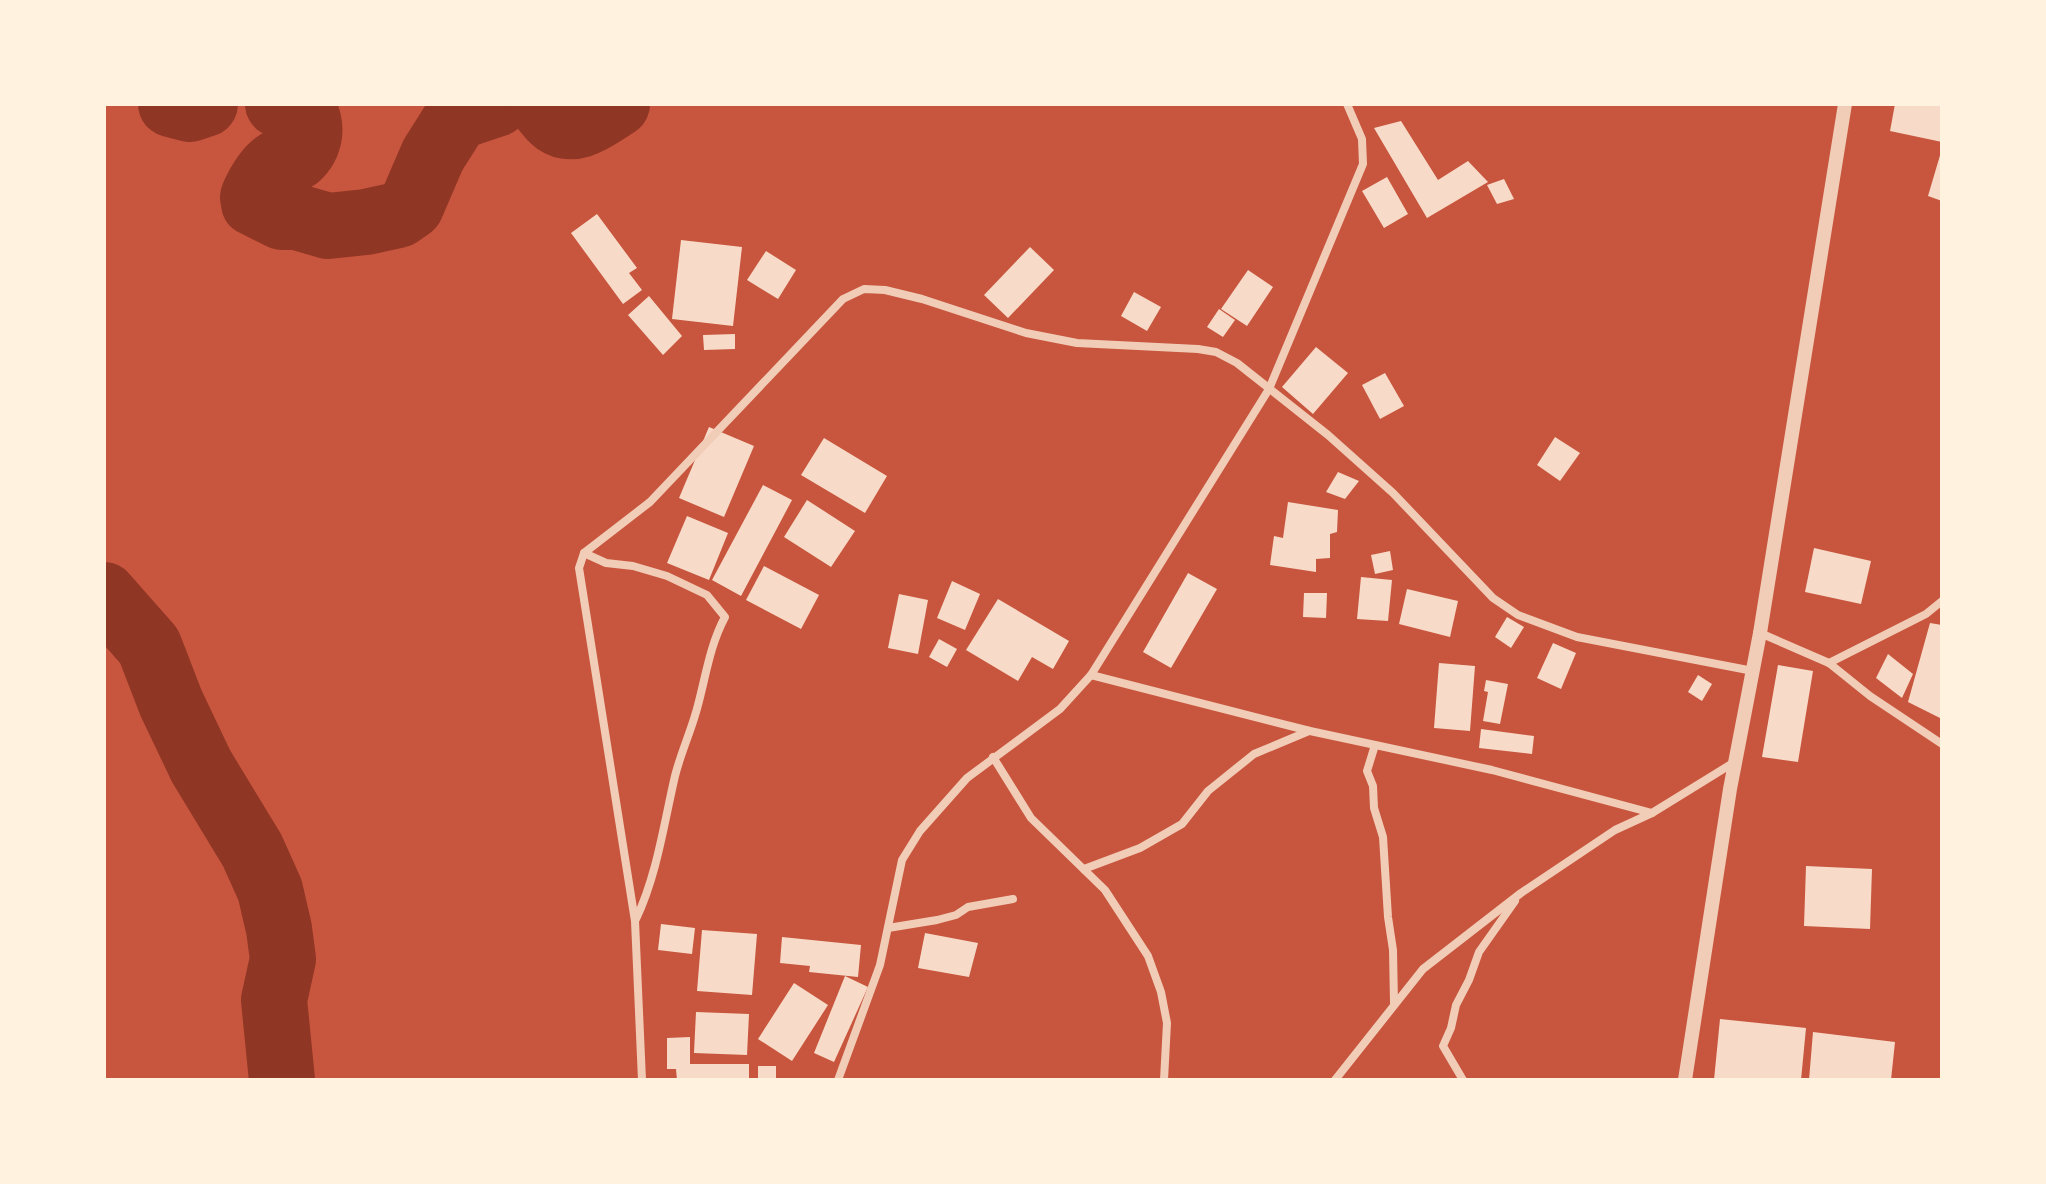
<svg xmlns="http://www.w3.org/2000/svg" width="2046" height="1184" viewBox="0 0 2046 1184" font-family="'IBM Plex Sans',sans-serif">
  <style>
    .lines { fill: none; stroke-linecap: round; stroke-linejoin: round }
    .river { stroke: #8f3625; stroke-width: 66 }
    .building { fill: #f7dbc8 }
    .minor { stroke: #f1ccb7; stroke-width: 8 }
    .tertiary { stroke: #f1ccb7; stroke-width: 14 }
  </style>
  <rect width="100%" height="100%" fill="#c8553d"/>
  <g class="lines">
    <g class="river">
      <polyline points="171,104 190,109 205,104"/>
      <path d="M278,104l27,8c8,16 5,33 -8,45 -4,2 -9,1 -13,3 -14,3 -26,25 -31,37l1,6 28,14h15l31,9 38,-4 32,-7 13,-9 22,-51 24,-38 39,-13"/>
      <path d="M540,104c4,4 8,10 13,15 20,19 46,-4 64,-15"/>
      <polyline points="104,595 149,646 171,703 201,766 252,850 270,890 279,929 283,959 274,1000 282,1080"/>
    </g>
  </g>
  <g class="building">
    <polygon points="1895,104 1942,104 1942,142 1890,131"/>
    <polygon points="1401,121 1438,180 1468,161 1488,182 1427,218 1374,128"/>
    <polygon points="1941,152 1942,152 1942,201 1928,196"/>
    <polygon points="1387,177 1408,214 1384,228 1362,191"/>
    <polygon points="1504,179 1514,199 1497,204 1487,185"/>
    <polygon points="597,214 637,268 629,273 642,290 623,304 571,233"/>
    <polygon points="681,240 742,247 733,326 672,319"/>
    <polygon points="1030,247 1054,270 1008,318 984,295"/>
    <polygon points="766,251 796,270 778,299 747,280"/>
    <polygon points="1248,270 1273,287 1247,326 1221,309"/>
    <polygon points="1134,292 1161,307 1147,331 1121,316"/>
    <polygon points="649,296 682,336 663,355 628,315"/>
    <polygon points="1219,309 1235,320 1223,337 1207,327"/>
    <polygon points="735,334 735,349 704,350 703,335"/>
    <polygon points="1316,347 1348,373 1313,414 1282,387"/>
    <polygon points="1385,373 1404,406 1380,419 1362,385"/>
    <polygon points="709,427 754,446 724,517 679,498"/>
    <polygon points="1555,437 1580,453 1560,481 1537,465"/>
    <polygon points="824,438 887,476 865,513 801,475"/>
    <polygon points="1338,472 1359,481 1345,499 1326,492"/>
    <polygon points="763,485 792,500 741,596 712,580"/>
    <polygon points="807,500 855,531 831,567 784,537"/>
    <polygon points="1288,502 1338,510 1337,532 1330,534 1330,558 1316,559 1316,572 1270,565 1274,536 1283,538"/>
    <polygon points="687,516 728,533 709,580 667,563"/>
    <polygon points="1814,548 1871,561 1861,604 1805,592"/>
    <polygon points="1390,551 1393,570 1375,574 1371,555"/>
    <polygon points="764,566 819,595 801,629 746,600"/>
    <polygon points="1188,573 1217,589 1171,668 1143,652"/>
    <polygon points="1361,577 1392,580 1388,621 1357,619"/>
    <polygon points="952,581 980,594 965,630 937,618"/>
    <polygon points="1407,589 1458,601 1450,637 1399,624"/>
    <polygon points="1304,593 1327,593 1326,618 1303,617"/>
    <polygon points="899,594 928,600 918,654 888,648"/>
    <polygon points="998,599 1069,641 1053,669 1032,657 1018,681 966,650"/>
    <polygon points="1507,617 1524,627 1511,648 1495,637"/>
    <polygon points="1930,623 1942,625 1942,719 1908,702"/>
    <polygon points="939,639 957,649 947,667 929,657"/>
    <polygon points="1553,643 1576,653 1561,689 1537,678"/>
    <polygon points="1888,654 1913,674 1902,698 1876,678"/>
    <polygon points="1439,663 1475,666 1470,731 1434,728"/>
    <polygon points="1778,665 1813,671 1798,762 1762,757"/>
    <polygon points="1698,675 1712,684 1702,701 1688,692"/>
    <polygon points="1486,680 1508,684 1500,724 1483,721 1488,692 1484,691"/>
    <polygon points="1481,729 1534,736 1532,754 1479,748"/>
    <polygon points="1806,866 1872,869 1870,929 1804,926"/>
    <polygon points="661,924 695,928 692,954 658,950"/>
    <polygon points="702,930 757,934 752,995 697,991"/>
    <polygon points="925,933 978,943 969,977 918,968"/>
    <polygon points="782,937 861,945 858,977 809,972 810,966 780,963"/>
    <polygon points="845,976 868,987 834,1062 814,1053"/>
    <polygon points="794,983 828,1005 792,1061 758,1039"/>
    <polygon points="696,1012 749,1014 747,1055 694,1053"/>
    <polygon points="1720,1019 1806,1028 1801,1080 1714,1080"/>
    <polygon points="1813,1032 1895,1042 1891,1080 1809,1080"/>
    <polygon points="690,1037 690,1064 749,1064 749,1080 677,1080 676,1069 667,1069 667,1038"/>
    <rect x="758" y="1066" width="18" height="14"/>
  </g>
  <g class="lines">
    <g class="minor">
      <path d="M584,553l22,10 27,3 34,10 40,19 18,22c-15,28 -19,58 -27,88 -6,24 -17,47 -23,71 -11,47 -18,99 -39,143"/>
      <polyline points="1760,633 1829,663 1870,696 1942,744"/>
      <polyline points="1829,663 1926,614 1942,601"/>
      <polyline points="1091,675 1310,731 1492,770 1652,813"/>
      <polyline points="1375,745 1367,771 1373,786 1374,808 1383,837 1388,917 1393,950 1394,1003"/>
      <polyline points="993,757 1031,818 1105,890 1148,956 1161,992 1167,1023 1164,1080"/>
      <polyline points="1084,869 1140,848 1182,824 1208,791 1254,754 1309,731"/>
      <polyline points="888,928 937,920 956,915 968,907 1013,899"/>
      <polyline points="642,1080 635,921 579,568 584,553 650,502 843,299 864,289 885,290 922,299 1026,333 1077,343 1198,349 1216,352 1237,363 1328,435 1393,493 1493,598 1518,615 1577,637 1753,671"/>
      <polyline points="838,1080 880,965 902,860 920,831 967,778 1060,709 1091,675 1269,389 1363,164 1362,139 1347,104"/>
      <polyline points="1335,1080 1423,969 1521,893 1615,830 1652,813 1733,763"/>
      <polyline points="1463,1080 1443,1046 1451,1028 1456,1005 1469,980 1479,952 1515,901"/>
    </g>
    <polyline class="tertiary" points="1685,1080 1730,789 1760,633 1845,104"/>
  </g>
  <rect width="2046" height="1184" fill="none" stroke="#fff3e0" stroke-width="212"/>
</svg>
